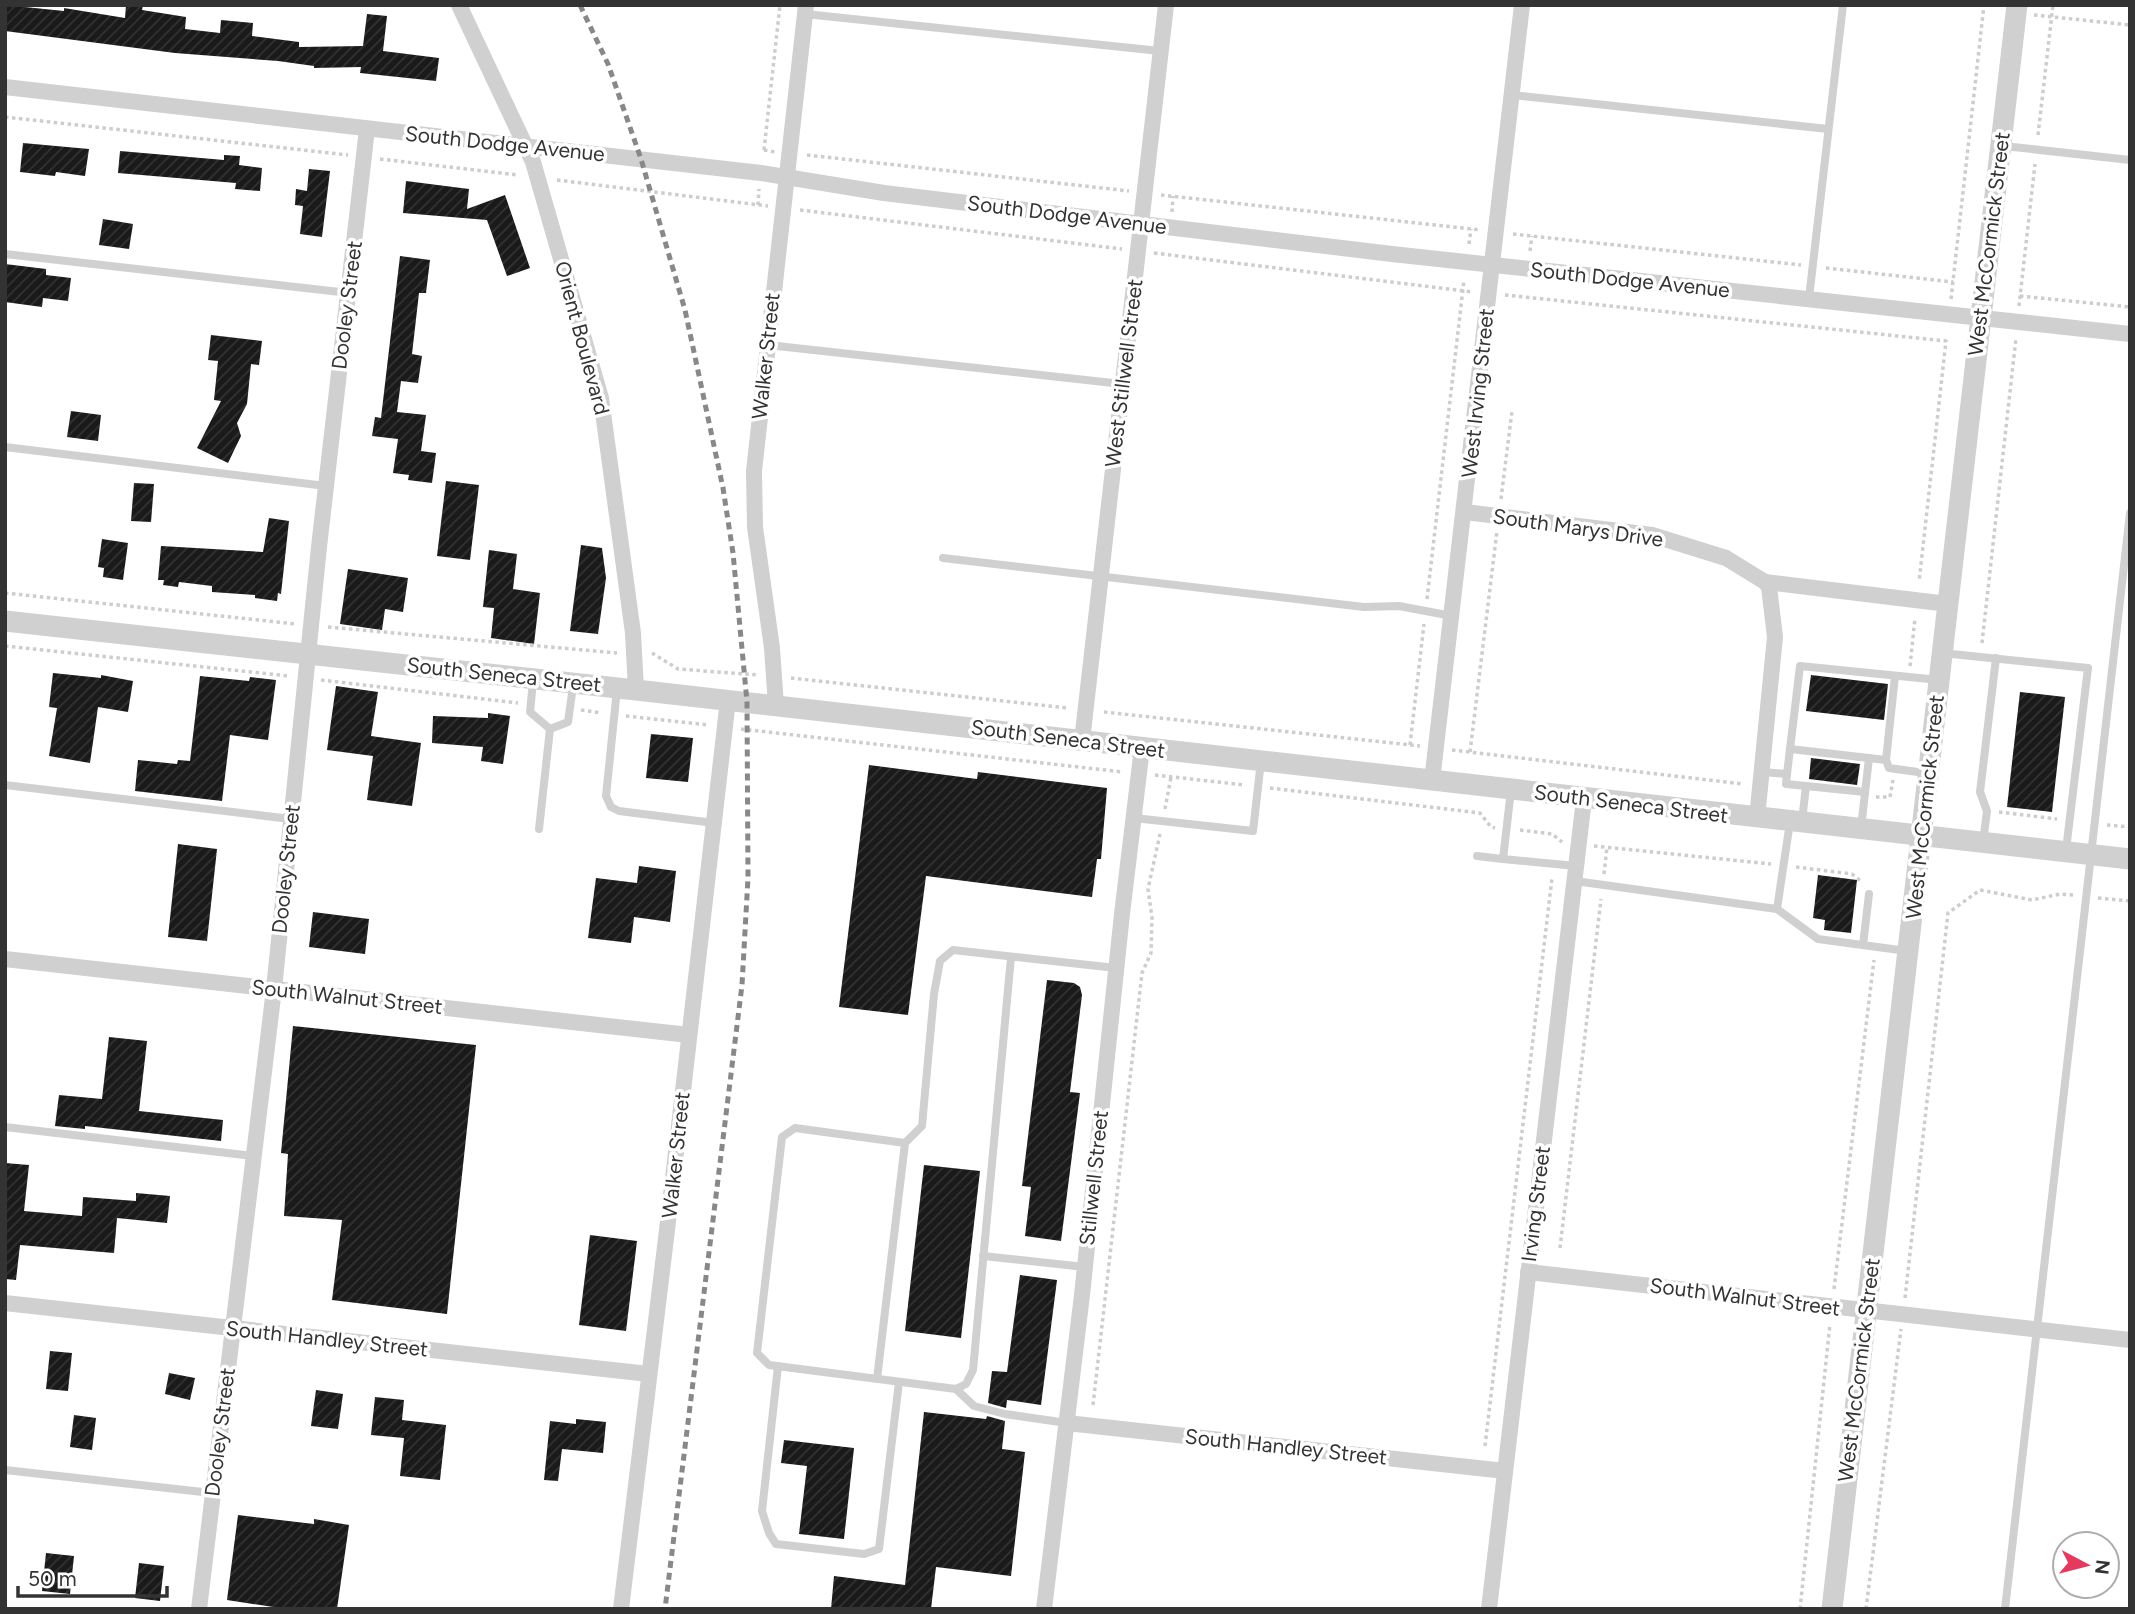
<svg xmlns="http://www.w3.org/2000/svg" width="2135" height="1614" viewBox="0 0 2135 1614" font-family="Figtree,sans-serif">
  <style>
    .building { fill: url(#building-hatch) }
    .lines { fill: none; stroke-linecap: round; stroke-linejoin: round }
    .path { stroke: #cdcdcd; stroke-width: 3.5; stroke-dasharray: 3.5 3.5; stroke-linecap: butt }
    .service { stroke: #d0d0d0; stroke-width: 8 }
    .minor { stroke: #d0d0d0; stroke-width: 16 }
    .tertiary { stroke: #d0d0d0; stroke-width: 21 }
    .rail { stroke: #888; stroke-width: 5; stroke-dasharray: 7 5; stroke-linecap: butt }
    .labels { text-anchor: middle; stroke-width: 7; stroke-linejoin: round; paint-order: stroke }
    .street-label { font-size: 21px; fill: #333; stroke: #fff }
  </style>
  <defs>
    <pattern id="building-hatch" width="6" height="6" patternUnits="userSpaceOnUse" patternTransform="scale(1.75)"><rect width="6" height="6" fill="#1a1a1a"/><path d="M-1 1l2-2M0 6l6-6M5 7l2-2" fill="none" stroke="#333"/></pattern>
  </defs>
  <rect width="100%" height="100%" fill="#fff"/>
  <g class="building">
    <polygon points="5,5 64,11 64,8 125,18 126,5 143,5 142,10 186,17 185,29 220,33 221,20 253,23 252,36 299,42 299,47 363,46 367,14 387,16 383,51 439,58 436,81 360,73 361,67 314,68 314,66 278,61 175,53 5,31"/>
    <polygon points="23,143 89,149 85,176 56,172 55,176 20,172"/>
    <polygon points="120,151 224,160 224,155 240,156 239,165 262,168 260,191 235,189 236,183 118,173"/>
    <polygon points="309,169 330,171 322,237 300,234 303,206 295,205 296,189 307,191"/>
    <polygon points="406,181 469,189 467,209 505,195 530,268 507,276 487,220 403,213"/>
    <polygon points="103,219 133,224 129,249 99,245"/>
    <polygon points="400,256 430,260 426,293 419,293 412,354 422,356 418,383 401,381 397,412 426,415 421,451 436,453 432,483 408,480 409,475 393,473 398,439 372,436 375,417 381,418"/>
    <polygon points="5,264 46,269 46,275 71,278 68,301 43,298 42,307 5,302"/>
    <polygon points="211,335 262,341 259,365 251,364 247,404 237,423 241,436 228,463 197,448 221,401 214,400 218,361 208,360"/>
    <polygon points="71,411 101,415 98,441 67,437"/>
    <polygon points="446,481 479,485 470,560 437,556"/>
    <polygon points="134,483 154,484 151,522 131,521"/>
    <polygon points="269,518 289,521 281,594 278,593 277,601 255,598 255,595 212,592 212,586 179,582 178,587 163,585 164,580 158,580 161,546 263,552"/>
    <polygon points="102,539 128,543 123,580 103,577 104,568 98,567"/>
    <polygon points="581,545 602,548 606,578 598,634 570,631"/>
    <polygon points="489,550 517,554 513,589 540,593 534,644 491,638 494,608 483,607"/>
    <polygon points="348,569 408,578 403,612 385,609 382,630 340,624"/>
    <polygon points="53,673 101,678 101,675 133,681 128,712 98,707 90,763 49,756 57,708 49,707"/>
    <polygon points="1811,675 1888,684 1884,720 1806,711"/>
    <polygon points="200,676 249,681 250,677 276,680 268,740 230,735 222,801 135,791 138,760 177,764 178,760 190,761"/>
    <polygon points="336,686 378,692 371,736 421,743 412,806 367,800 373,756 327,750"/>
    <polygon points="2020,692 2065,697 2052,812 2007,807"/>
    <polygon points="488,713 510,716 503,764 481,761 483,747 432,743 433,716 488,718"/>
    <polygon points="651,734 693,738 688,782 646,778"/>
    <polygon points="1811,758 1860,764 1857,785 1809,779"/>
    <polygon points="869,765 977,779 978,772 1107,788 1101,859 1097,859 1092,897 926,876 908,1015 839,1007"/>
    <polygon points="178,844 217,849 207,941 168,937"/>
    <polygon points="639,866 676,871 670,922 634,917 631,943 588,938 596,878 637,883"/>
    <polygon points="1818,875 1857,880 1851,933 1824,930 1825,920 1813,918"/>
    <polygon points="313,912 369,919 365,954 309,947"/>
    <polygon points="1047,980 1074,983 1080,987 1082,995 1070,1092 1080,1093 1061,1241 1025,1236 1031,1187 1022,1186"/>
    <polygon points="293,1026 476,1045 447,1314 332,1300 342,1220 284,1216 288,1154 281,1153"/>
    <polygon points="109,1037 147,1041 139,1111 223,1120 221,1141 85,1126 85,1129 55,1126 59,1095 102,1099"/>
    <polygon points="5,1163 29,1165 24,1211 82,1216 83,1197 136,1201 136,1193 170,1196 167,1223 117,1218 114,1253 20,1245 16,1280 5,1279"/>
    <polygon points="924,1165 980,1171 961,1338 905,1331"/>
    <polygon points="590,1235 637,1241 626,1331 579,1325"/>
    <polygon points="1020,1275 1057,1280 1041,1405 1007,1400 1006,1408 988,1403 992,1371 1007,1372"/>
    <polygon points="50,1351 72,1353 68,1391 46,1389"/>
    <polygon points="169,1373 195,1378 190,1400 165,1394"/>
    <polygon points="316,1390 343,1394 338,1429 311,1426"/>
    <polygon points="375,1397 404,1400 402,1420 446,1425 440,1480 400,1476 404,1438 371,1435"/>
    <polygon points="924,1412 986,1419 987,1416 1005,1421 1002,1449 1025,1452 1011,1576 936,1567 931,1609 831,1609 834,1576 905,1585"/>
    <polygon points="74,1415 96,1418 92,1450 70,1447"/>
    <polygon points="576,1419 606,1422 603,1453 562,1449 558,1481 544,1480 550,1421 576,1424"/>
    <polygon points="784,1440 854,1448 844,1539 799,1534 807,1466 781,1463"/>
    <polygon points="238,1515 314,1524 314,1519 349,1525 337,1609 286,1609 227,1600"/>
    <polygon points="46,1553 74,1556 70,1594 42,1591"/>
    <polygon points="139,1563 164,1566 160,1601 135,1598"/>
  </g>
  <g class="lines">
    <g class="path">
      <polyline points="2034,15 2130,25"/>
      <polyline points="5,117 348,155"/>
      <polyline points="2038,135 2053,5"/>
      <polyline points="764,150 775,152"/>
      <polyline points="764,150 780,5"/>
      <polyline points="807,155 1129,191"/>
      <polyline points="380,159 518,175"/>
      <polyline points="557,180 768,206"/>
      <polyline points="1161,195 1481,230"/>
      <polyline points="758,205 759,189"/>
      <polyline points="800,210 1122,249"/>
      <polyline points="1172,212 1173,196"/>
      <polyline points="1513,234 1801,265"/>
      <polyline points="1469,244 1471,229"/>
      <polyline points="1530,251 1532,236"/>
      <polyline points="1154,253 1473,292"/>
      <polyline points="1826,268 1953,282"/>
      <polyline points="1505,295 1946,341 1919,582"/>
      <polyline points="2020,296 2130,307"/>
      <polyline points="1951,299 1984,5"/>
      <polyline points="2019,306 2035,164"/>
      <polyline points="1501,499 1512,411"/>
      <polyline points="5,593 296,624"/>
      <polyline points="1427,599 1464,280"/>
      <polyline points="328,627 617,653"/>
      <polyline points="1982,643 2016,338"/>
      <polyline points="5,646 289,676"/>
      <polyline points="652,653 678,669 759,675"/>
      <polyline points="1910,666 1915,618"/>
      <polyline points="791,678 1068,708"/>
      <polyline points="321,680 518,703"/>
      <polyline points="581,710 601,713"/>
      <polyline points="1104,712 1420,746"/>
      <polyline points="626,716 709,725"/>
      <polyline points="741,729 1123,772"/>
      <polyline points="1410,745 1424,624"/>
      <polyline points="1452,750 1743,784"/>
      <polyline points="1470,752 1497,531"/>
      <polyline points="1155,775 1245,785"/>
      <polyline points="1270,788 1480,813 1491,827 1495,828"/>
      <polyline points="1876,797 1890,797 1893,780"/>
      <polyline points="1165,809 1171,777"/>
      <polyline points="1999,812 2057,819"/>
      <polyline points="2107,825 2130,827"/>
      <polyline points="1520,830 1552,834 1562,842"/>
      <polyline points="1594,846 1771,864"/>
      <polyline points="1796,867 1852,874 1862,882"/>
      <polyline points="1604,874 1607,847"/>
      <polyline points="2098,898 2130,901"/>
      <polyline points="1560,1248 1601,899"/>
      <polyline points="1834,1289 1874,960"/>
      <polyline points="1905,1298 1948,913 1980,890 2032,900 2060,894 2073,895"/>
      <polyline points="1093,1405 1142,973 1151,953 1152,918 1148,889 1160,834"/>
      <polyline points="1485,1446 1552,878"/>
      <polyline points="1800,1609 1830,1324"/>
      <polyline points="1866,1609 1901,1329"/>
    </g>
    <g class="service">
      <polyline points="805,14 1160,51"/>
      <polyline points="1512,95 1828,129"/>
      <polyline points="2004,146 2130,160"/>
      <polyline points="5,254 349,293"/>
      <polyline points="1809,298 1843,5"/>
      <polyline points="768,345 1122,384"/>
      <polyline points="5,447 326,486"/>
      <polyline points="943,558 1364,607 1399,606 1452,616"/>
      <polyline points="1942,653 2088,668 2066,850"/>
      <polyline points="1895,676 1886,760 1889,768 1925,773"/>
      <polyline points="533,681 530,712 550,729"/>
      <polyline points="617,689 606,796 611,807 619,811 714,823"/>
      <polyline points="1790,749 1886,760"/>
      <polyline points="1763,772 1787,774 1800,666 1939,680"/>
      <polyline points="1787,774 1786,784 1865,792"/>
      <polyline points="5,785 291,819"/>
      <polyline points="1511,790 1503,859 1576,866"/>
      <polyline points="1134,818 1253,831 1261,761"/>
      <polyline points="1802,821 1806,786"/>
      <polyline points="1861,828 1869,758"/>
      <polyline points="539,829 550,729 568,722 573,686"/>
      <polyline points="1983,842 1987,811 1980,792 1996,658"/>
      <polyline points="1477,856 1503,859"/>
      <polyline points="1575,881 1777,909 1790,822"/>
      <polyline points="1777,909 1818,939 1907,951"/>
      <polyline points="1863,945 1869,894"/>
      <polyline points="1011,957 973,1370 966,1384 956,1389 769,1365 757,1353 782,1137 795,1128 905,1143 922,1126 934,994 940,961 953,950 1116,968"/>
      <polyline points="5,1127 253,1156"/>
      <polyline points="983,1256 1085,1267"/>
      <polyline points="778,1366 762,1511 769,1533 776,1544 864,1554 879,1549 899,1382"/>
      <polyline points="877,1379 905,1143"/>
      <polyline points="956,1389 974,1406 1005,1414 1067,1423"/>
      <polyline points="5,1470 212,1493"/>
      <polyline points="2005,1609 2130,513"/>
    </g>
    <g class="minor">
      <polyline points="459,5 533,162 601,398 633,633 636,690"/>
      <polyline points="5,87 761,173 884,193 1392,254 2130,334"/>
      <polyline points="1465,512 1652,535 1726,558 1765,582 1769,587 1775,637 1757,818"/>
      <polyline points="1765,582 1948,604"/>
      <polyline points="776,706 772,648 755,527 754,471 806,5"/>
      <polyline points="1082,741 1166,5"/>
      <polyline points="1432,781 1522,5"/>
      <polyline points="5,959 689,1035"/>
      <polyline points="1528,1272 2130,1340"/>
      <polyline points="5,1303 649,1374"/>
      <polyline points="1067,1423 1505,1471"/>
      <polyline points="199,1609 274,989 319,547 367,129"/>
      <polyline points="621,1609 667,1230 728,700"/>
      <polyline points="1044,1609 1082,1295 1122,914 1142,748"/>
      <polyline points="1489,1609 1584,799"/>
    </g>
    <g class="tertiary">
      <polyline points="5,621 636,690 2130,859"/>
      <polyline points="1832,1609 2017,5"/>
    </g>
    <polyline class="rail" points="580,5 608,64 641,159 685,310 723,488 733,553 747,702 748,878 742,985 665,1609"/>
  </g>
  <g class="labels">
    <g class="street-label">
      <text transform="translate(505 144) rotate(6)" y="7">South Dodge Avenue</text>
      <text transform="translate(1067 215) rotate(7)" y="7">South Dodge Avenue</text>
      <text transform="translate(1989 244) rotate(-83)" y="7">West McCormick Street</text>
      <text transform="translate(1630 280) rotate(6)" y="7">South Dodge Avenue</text>
      <text transform="translate(347 305) rotate(-83)" y="7">Dooley Street</text>
      <text transform="translate(582 338) rotate(75)" y="7">Orient Boulevard</text>
      <text transform="translate(766 356) rotate(-84)" y="7">Walker Street</text>
      <text transform="translate(1124 373) rotate(-83)" y="7">West Stillwell Street</text>
      <text transform="translate(1478 393) rotate(-84)" y="7">West Irving Street</text>
      <text transform="translate(1578 528) rotate(8)" y="7">South Marys Drive</text>
      <text transform="translate(504 675) rotate(6)" y="7">South Seneca Street</text>
      <text transform="translate(1068 739) rotate(7)" y="7">South Seneca Street</text>
      <text transform="translate(1631 804) rotate(7)" y="7">South Seneca Street</text>
      <text transform="translate(1925 807) rotate(-84)" y="7">West McCormick Street</text>
      <text transform="translate(286 869) rotate(-84)" y="7">Dooley Street</text>
      <text transform="translate(347 997) rotate(6)" y="7">South Walnut Street</text>
      <text transform="translate(676 1155) rotate(-84)" y="7">Walker Street</text>
      <text transform="translate(1094 1178) rotate(-84)" y="7">Stillwell Street</text>
      <text transform="translate(1536 1204) rotate(-83)" y="7">Irving Street</text>
      <text transform="translate(1745 1297) rotate(7)" y="7">South Walnut Street</text>
      <text transform="translate(327 1339) rotate(6)" y="7">South Handley Street</text>
      <text transform="translate(1859 1370) rotate(-83)" y="7">West McCormick Street</text>
      <text transform="translate(220 1432) rotate(-83)" y="7">Dooley Street</text>
      <text transform="translate(1286 1447) rotate(6)" y="7">South Handley Street</text>
    </g>
  </g>
  <rect width="2135" height="1614" fill="none" stroke="#333333" stroke-width="14"/>
  <g transform="translate(2086 1565) rotate(97)"><circle r="33" fill="#ffffff" stroke="#adadad" stroke-width="2"/>
  <path d="M0-5L12 26L0 18L-12 26Z" fill="#e6395e"/>
  <text y="-10" font-size="19" font-weight="bold" text-anchor="middle" fill="#333333">N</text>
  </g>
  <path d="M18 1586v10h149v-10" fill="none" stroke="#333333" stroke-width="3.5"/>
  <text x="28" y="1586" font-size="21" fill="#333333" stroke="#ffffff" stroke-width="5" paint-order="stroke">50 m</text>
</svg>
